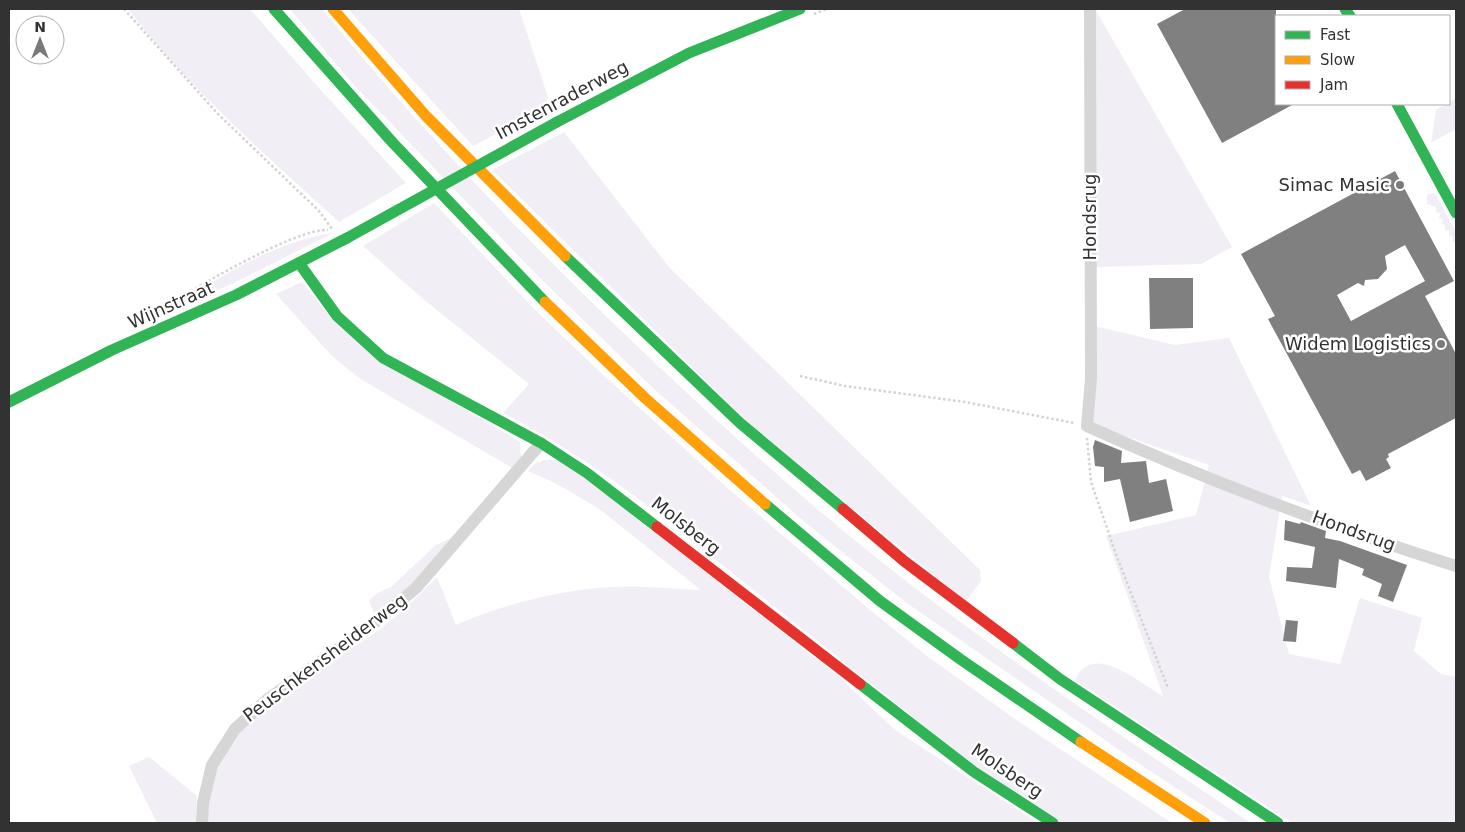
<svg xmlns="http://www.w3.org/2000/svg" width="1465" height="832" viewBox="0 0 1465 832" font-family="'DejaVu Sans',sans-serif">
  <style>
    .green { fill: #f2eef6 }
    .building { fill: #808080; fill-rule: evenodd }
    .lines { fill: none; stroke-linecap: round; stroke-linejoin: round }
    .path { stroke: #d3d3d3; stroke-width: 2.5; stroke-dasharray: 2.5 2.5; stroke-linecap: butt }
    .street { stroke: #d6d6d6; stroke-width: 12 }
    .fast { stroke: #30b455; stroke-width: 11 }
    .slow { stroke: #ff9f0a; stroke-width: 11 }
    .jam { stroke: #e5322d; stroke-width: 11 }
    .fast-bridge { stroke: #30b455; stroke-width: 11 }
    .poi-dot { fill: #7a7a7a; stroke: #fff; stroke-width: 2 }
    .labels { text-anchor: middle; stroke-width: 5; stroke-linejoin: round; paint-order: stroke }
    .street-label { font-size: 18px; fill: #323232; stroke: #fff }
    .poi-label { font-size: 18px; fill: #323232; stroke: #fff; text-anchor: end }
  </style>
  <rect width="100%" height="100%" fill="#fff"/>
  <g class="green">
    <path d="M128,9h122l68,78 88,96 -67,39c-73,-66 -151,-135 -211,-213z"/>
    <path d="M290,9h32c103,126 214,242 333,354 84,79 172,158 264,228 108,82 220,157 332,232h-21l-86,-56 -236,-163 -100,-79 -155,-137 -119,-116 -183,-190z"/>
    <polygon points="348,9 519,9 548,97 543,110 473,146"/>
    <polygon points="1095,9 1232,247 1201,264 1096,267"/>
    <polygon points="1456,98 1456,129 1431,143 1436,110"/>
    <polygon points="564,132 669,267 980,570 981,581 966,601 753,427 492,170"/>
    <polygon points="1433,193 1436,195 1456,232 1456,248 1456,243 1452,241 1453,237 1449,236 1449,231 1445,230 1445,225 1442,224 1443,219 1439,218 1440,213 1436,212 1436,207 1427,204 1427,195"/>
    <path d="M434,203l101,107 65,62 132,120 138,118 57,46 88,63 157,104h-110l-74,-46 -336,-268c-48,-36 -96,-69 -149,-96l26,-29 -107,-86 -59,-52z"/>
    <path d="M333,233l-95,48 -69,31c43,-33 110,-72 164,-79z"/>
    <polygon points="302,282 329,315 446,398 520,442 521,457 514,469 359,378 331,355 276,294"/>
    <path d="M1090,325l85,20 54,-7 82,168 -29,-10 -13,81 20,77 51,10 20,-66 62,20 -8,33 27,23 15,3v146h-164l-217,-143c18,-40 65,4 88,16l-57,-160 90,-21 13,-50 -119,-41z"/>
    <path d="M544,460h18l277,217 56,53 143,93h-831c1,-108 96,-137 170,-192 22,-16 41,-35 60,-54l19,48c42,-20 109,-36 156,-38 30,-2 60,2 89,3l-103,-82 -43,-25 -27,-12 6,-7z"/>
    <path d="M459,534l-31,36 -52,47 -7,-16c6,-7 12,-11 21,-13l46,-43z"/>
    <polygon points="149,757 197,796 196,823 157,823 129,766"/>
  </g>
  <g class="building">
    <polygon points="1185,9 1276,9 1276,104 1294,104 1222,143 1157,24"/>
    <path d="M1395,171l59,110 -29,15 31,58v64l-68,36 1,3 -3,2 5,9 -25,13 -6,-11 -8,4 -84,-155 7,-3 -34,-62zM1405,245l20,36 -74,40 -14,-26 21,-12 6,3 1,-6 13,-1 9,-10 -2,-13z"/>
    <polygon points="1149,278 1193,278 1193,328 1150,329"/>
    <polygon points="1095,440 1122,451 1121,463 1146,461 1149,483 1166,479 1173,511 1130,522 1120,479 1104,482 1104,467 1095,466 1093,447"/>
    <polygon points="1285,520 1300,524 1301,522 1326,531 1325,538 1340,541 1407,565 1393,602 1378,596 1382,584 1362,575 1364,569 1339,559 1336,588 1286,581 1287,567 1312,568 1315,547 1284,540"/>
    <polygon points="1286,620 1298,621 1296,642 1283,641"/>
  </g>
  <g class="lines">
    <g class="path">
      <polyline points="124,9 217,113 319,211 332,229"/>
      <polyline points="814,14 827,9"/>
      <path d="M157,312c28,-19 141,-85 171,-82"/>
      <polyline points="800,376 845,386 965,402 1074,423"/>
      <polyline points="1087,438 1091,482 1117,557 1168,688"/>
    </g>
    <g class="street">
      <path d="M1090,9l1,370 -4,47c119,54 244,101 369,140"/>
      <polyline points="202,823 203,803 212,765 235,729 268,699 372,625 416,588 541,443"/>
    </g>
    <g class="fast">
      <polyline points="274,9 393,143 545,302"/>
      <polyline points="1345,9 1350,16"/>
      <polyline points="1397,104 1456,213"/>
      <polyline points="557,122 689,53 800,9"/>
      <polyline points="565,256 740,423 843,509"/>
      <polyline points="299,263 337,316 383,358 541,443 587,473 657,527"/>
      <polyline points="9,402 112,350 236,295 347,238"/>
      <polyline points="765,504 880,601 960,659 1081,742"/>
      <polyline points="1013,643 1060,679 1278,823"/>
      <polyline points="860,684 974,772 1053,823"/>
    </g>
    <g class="slow">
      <polyline points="333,9 426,116 565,256"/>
      <polyline points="545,302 645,398 765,504"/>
      <polyline points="1081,742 1205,823"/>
    </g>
    <g class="jam">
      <polyline points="843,509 904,561 1013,643"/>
      <polyline points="657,527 860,684"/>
    </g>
    <polyline class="fast-bridge" points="347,238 557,122"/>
  </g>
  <g class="poi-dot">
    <circle cx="1400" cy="185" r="5"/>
    <circle cx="1441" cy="344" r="5"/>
  </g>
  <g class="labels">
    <g class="street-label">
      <text transform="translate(562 100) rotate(-28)" y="6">Imstenraderweg</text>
      <text transform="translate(1090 217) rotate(-90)" y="6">Hondsrug</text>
      <text transform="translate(171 305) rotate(-24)" y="6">Wijnstraat</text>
      <text transform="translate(686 526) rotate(38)" y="6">Molsberg</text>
      <text transform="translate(1354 531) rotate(20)" y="6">Hondsrug</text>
      <text transform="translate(325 658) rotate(-37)" y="6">Peuschkensheiderweg</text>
      <text transform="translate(1007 771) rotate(34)" y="6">Molsberg</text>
    </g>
    <g class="poi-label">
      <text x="1390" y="191">Simac Masic</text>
      <text x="1431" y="350">Widem Logistics</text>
    </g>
  </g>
  <rect width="1465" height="832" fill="none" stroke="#323232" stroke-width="20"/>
  <rect x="1275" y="15" width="175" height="90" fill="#ffffff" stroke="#adadad"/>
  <rect x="1285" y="31" width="25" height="8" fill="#30b455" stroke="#adadad"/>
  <text x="1320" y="40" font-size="15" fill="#323232">Fast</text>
  <rect x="1285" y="56" width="25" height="8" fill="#ff9f0a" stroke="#adadad"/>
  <text x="1320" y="65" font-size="15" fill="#323232">Slow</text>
  <rect x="1285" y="81" width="25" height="8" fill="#e5322d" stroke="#adadad"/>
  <text x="1320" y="90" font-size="15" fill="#323232">Jam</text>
  <g transform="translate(40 40)"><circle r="24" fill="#ffffff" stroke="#adadad"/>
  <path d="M0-4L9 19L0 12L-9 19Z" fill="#7a7a7a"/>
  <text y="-8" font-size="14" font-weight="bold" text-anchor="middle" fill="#323232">N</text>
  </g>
</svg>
